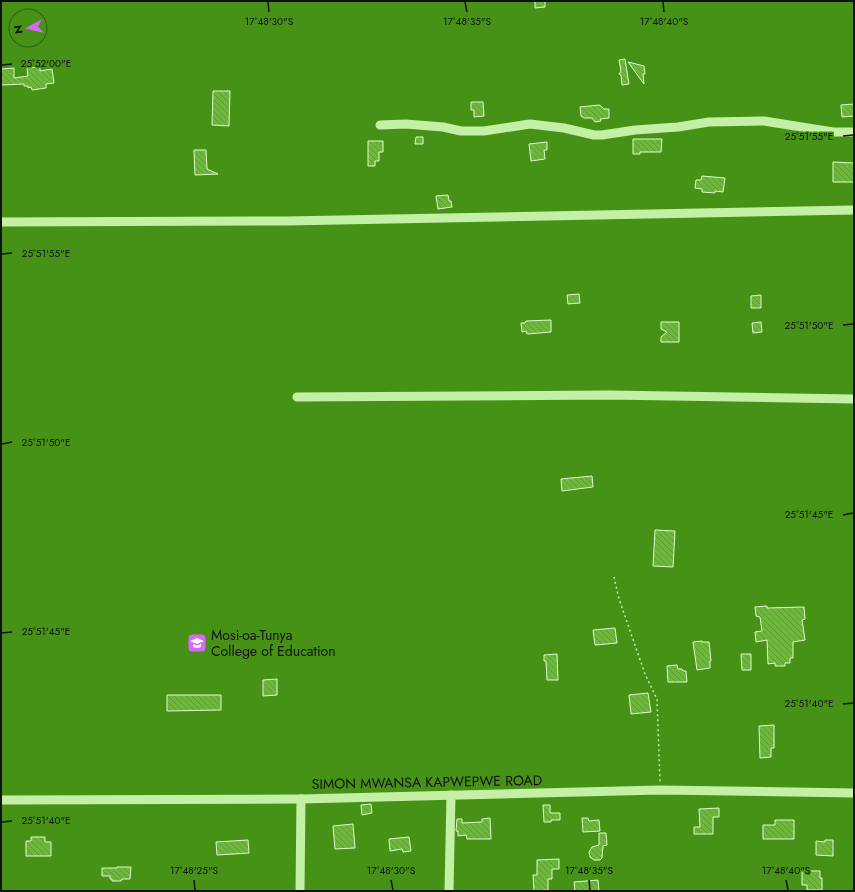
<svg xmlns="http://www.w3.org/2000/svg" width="855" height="892" viewBox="0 0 855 892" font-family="Jost,sans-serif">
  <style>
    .building { fill: url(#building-back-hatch); stroke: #dffbcc }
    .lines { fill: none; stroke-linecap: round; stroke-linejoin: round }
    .path { stroke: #c3f0a5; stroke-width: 1.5; stroke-dasharray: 2 3; stroke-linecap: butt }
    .minor { stroke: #c3f0a5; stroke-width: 9 }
    .ticks { fill: none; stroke: #111; stroke-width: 1.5 }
    .labels { text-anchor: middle; stroke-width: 3; stroke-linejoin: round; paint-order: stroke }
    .poi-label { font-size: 14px; fill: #111; stroke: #469217; text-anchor: start }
    .street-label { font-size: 14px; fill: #111; stroke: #469217 }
    .ticks-label { font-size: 10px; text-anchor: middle; fill: #111; stroke: #469217; stroke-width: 3; stroke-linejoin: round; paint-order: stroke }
  </style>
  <defs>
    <pattern id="building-back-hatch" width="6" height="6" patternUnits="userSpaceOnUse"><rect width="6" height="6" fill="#6cb83b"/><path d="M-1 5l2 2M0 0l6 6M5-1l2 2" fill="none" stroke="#5d9d33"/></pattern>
  </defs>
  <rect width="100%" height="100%" fill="#469217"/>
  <g class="building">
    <polygon points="535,1 545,1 545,7 535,8"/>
    <polygon points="625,59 629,84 622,85 621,75 619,74 621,71 619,60"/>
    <polygon points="628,62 644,66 645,74 643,74 644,84"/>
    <polygon points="40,67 40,71 52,69 54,83 46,84 46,88 32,90 31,87 28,88 28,86 24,86 24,84 1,85 1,69 14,68 14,78 28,76 27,68"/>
    <polygon points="213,91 230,91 229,126 212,125"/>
    <polygon points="471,102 483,102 484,116 474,117 474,110 471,110"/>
    <polygon points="854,104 854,116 842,117 841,105"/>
    <polygon points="599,105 602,107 604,109 609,109 609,118 600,119 601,121 595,122 592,118 584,118 581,116 580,107"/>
    <polygon points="416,137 423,137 423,144 415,144"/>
    <polygon points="633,139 662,139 661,152 640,152 640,154 633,154"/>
    <polygon points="368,141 383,141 383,152 379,152 379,161 375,161 375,166 368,166"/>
    <polygon points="547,142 547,150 544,150 545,159 531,161 529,144"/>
    <polygon points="194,150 206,150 207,169 218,174 195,175"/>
    <polygon points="833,162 854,163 854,182 833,182"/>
    <polygon points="702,176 725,178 723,192 715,191 715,193 702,192 702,189 695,188 696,180 701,180"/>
    <polygon points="448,195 449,201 451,201 452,207 438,209 436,196"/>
    <polygon points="579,294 580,303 568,304 567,295"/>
    <polygon points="761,295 761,308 751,308 751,296"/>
    <polygon points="551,320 551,332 527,334 526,331 522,332 521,323 525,323 526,321"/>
    <polygon points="661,322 679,322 679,342 661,342 661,337 667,332 661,329"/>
    <polygon points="761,322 762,332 753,333 752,323"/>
    <polygon points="592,476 593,487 562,491 561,479"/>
    <polygon points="655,530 675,531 673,567 653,566"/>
    <polygon points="767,606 767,608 804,607 805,619 802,620 805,640 793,642 793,658 790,658 790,663 785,663 785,666 775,666 775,663 768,664 767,640 756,642 755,632 762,631 760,617 756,616 755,607"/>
    <polygon points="615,628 617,643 595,645 593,630"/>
    <polygon points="702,641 702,642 709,642 711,661 710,661 710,668 697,670 693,642"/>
    <polygon points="557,654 558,680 547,680 546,661 544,661 544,655"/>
    <polygon points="741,654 751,654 751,670 742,670"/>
    <polygon points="677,665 678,669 682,669 683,671 686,671 687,682 668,682 667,666"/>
    <polygon points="277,679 277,695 263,696 263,680"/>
    <polygon points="648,693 651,712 631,714 629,695"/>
    <polygon points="167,695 221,695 221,710 167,711"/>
    <polygon points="774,725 774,748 771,748 771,757 760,758 759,726"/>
    <polygon points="371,804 372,813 362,815 361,805"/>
    <polygon points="543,805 550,805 550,813 560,813 560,820 551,820 551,822 544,822"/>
    <polygon points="719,808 719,817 713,817 713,834 694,834 694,827 700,827 699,809"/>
    <polygon points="490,818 491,839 467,839 466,835 458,836 458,831 456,831 457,819 462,819 462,823 482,822 482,819"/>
    <polygon points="582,818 588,818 589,821 599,820 600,831 583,832"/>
    <polygon points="775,820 794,820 794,839 763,839 763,825 775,825"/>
    <polygon points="353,824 355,848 335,849 333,826"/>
    <polygon points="599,833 606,833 607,845 603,846 602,858 600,860 594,860 590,857 589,852 592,847 599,845"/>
    <polygon points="31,837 45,837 45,842 51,842 51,856 26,856 26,841 31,841"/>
    <polygon points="409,837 411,851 403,852 402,849 390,851 389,839"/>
    <polygon points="248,840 249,853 217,855 216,842"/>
    <polygon points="825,840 833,840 833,856 816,855 816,841 825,842"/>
    <polygon points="559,859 559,869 552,869 552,879 548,879 548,890 534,891 533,875 537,875 537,860"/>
    <polygon points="117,867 131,867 130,879 122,879 121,881 112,881 112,879 110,879 110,876 102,876 102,868 117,868"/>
    <polygon points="802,871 820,871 820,878 822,878 822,890 807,890 807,885 802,885"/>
    <polygon points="598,880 599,891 575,891 574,882"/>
  </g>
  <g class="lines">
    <polyline class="path" points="614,577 619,599 645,674 657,699 660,782"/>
    <g class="minor">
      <polyline points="380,125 406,124 443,127 461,131 484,131 530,124 564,128 594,135 602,135 635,130 678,127 709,122 764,121 833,132 854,132"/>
      <polyline points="1,222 286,221 854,210"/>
      <polyline points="297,397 609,395 854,399"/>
      <polyline points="1,800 301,799 660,790 854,793"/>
      <polyline points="300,891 301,799"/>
      <polyline points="449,891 451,795"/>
    </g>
  </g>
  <path class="ticks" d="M268,2l1,10M465,2l2,10M663,2l1,10M2,65l10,-1M843,136l10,-1M2,254l10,-1M843,325l10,-1M2,444l10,-2M843,515l10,-2M2,633l10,-1M843,704l10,-1M2,822l10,-1M194,880l1,10M391,880l2,10M589,880l1,10M786,880l2,10"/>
  <defs>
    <symbol id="university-square" viewBox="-11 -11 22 22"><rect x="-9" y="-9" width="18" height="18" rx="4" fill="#db65ff" stroke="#469217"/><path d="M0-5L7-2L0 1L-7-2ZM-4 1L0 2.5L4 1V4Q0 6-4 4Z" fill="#fff"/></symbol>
  </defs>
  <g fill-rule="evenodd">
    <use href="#university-square" x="186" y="632" width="22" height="22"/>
  </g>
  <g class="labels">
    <g class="poi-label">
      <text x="211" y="640">Mosi-oa-Tunya<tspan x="211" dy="16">College of Education</tspan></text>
    </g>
    <g class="street-label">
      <text transform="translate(427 782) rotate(-1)" y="5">SIMON MWANSA KAPWEPWE ROAD</text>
    </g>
  </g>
  <g class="ticks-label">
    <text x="269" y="25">17°48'30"S</text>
    <text x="467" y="25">17°48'35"S</text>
    <text x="664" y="25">17°48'40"S</text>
    <text x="46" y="67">25°52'00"E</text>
    <text x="809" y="140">25°51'55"E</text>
    <text x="46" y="257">25°51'55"E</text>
    <text x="809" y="329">25°51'50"E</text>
    <text x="46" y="446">25°51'50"E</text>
    <text x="809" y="518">25°51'45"E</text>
    <text x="46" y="635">25°51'45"E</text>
    <text x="809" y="707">25°51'40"E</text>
    <text x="46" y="824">25°51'40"E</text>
    <text x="194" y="874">17°48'25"S</text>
    <text x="391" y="874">17°48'30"S</text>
    <text x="589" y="874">17°48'35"S</text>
    <text x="786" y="874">17°48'40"S</text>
  </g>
  <rect width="855" height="892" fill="none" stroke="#111111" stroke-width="4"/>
  <g transform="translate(28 28) rotate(262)"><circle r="19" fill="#469217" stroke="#315e15"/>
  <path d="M0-3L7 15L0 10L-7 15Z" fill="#db65ff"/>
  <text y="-6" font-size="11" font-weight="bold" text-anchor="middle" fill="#111111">N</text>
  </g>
</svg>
